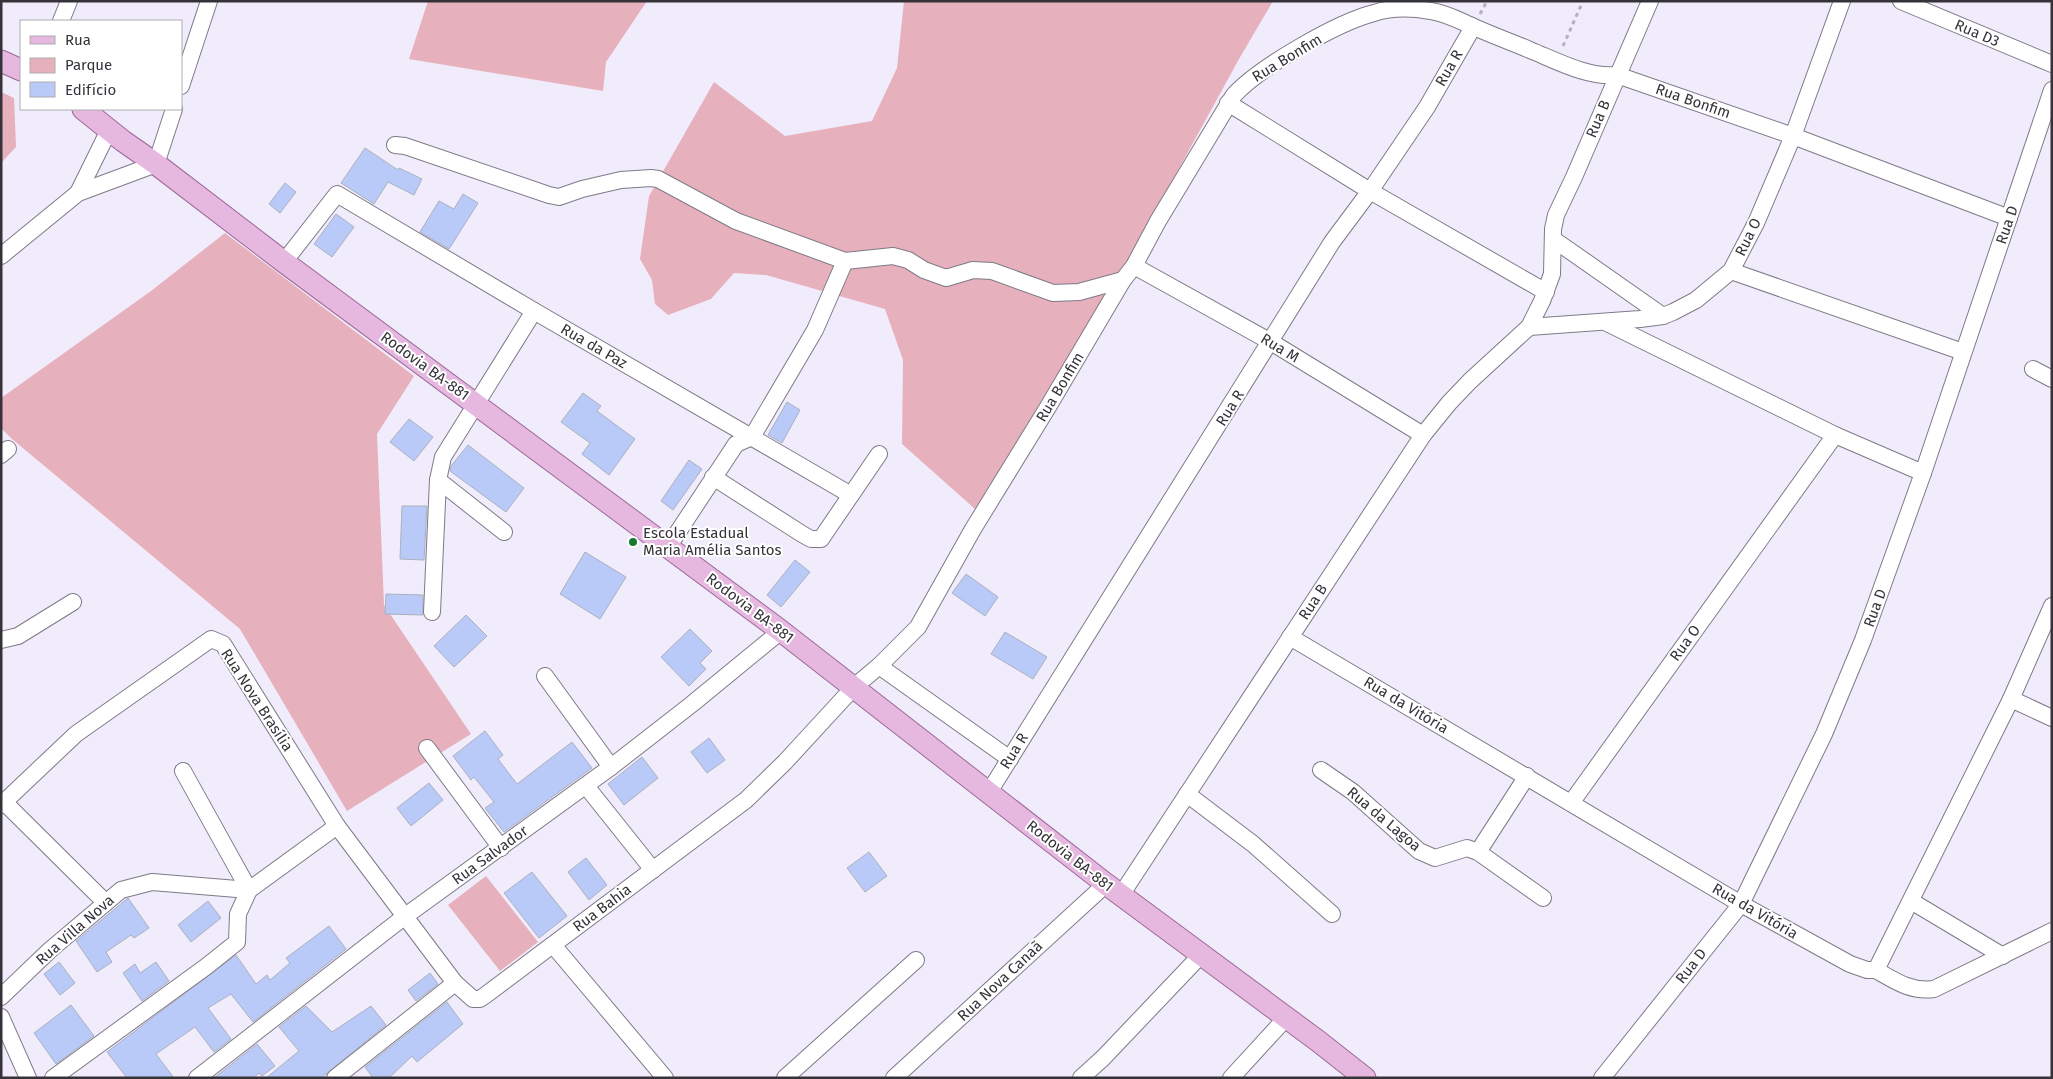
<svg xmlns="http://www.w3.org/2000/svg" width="2053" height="1079" viewBox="0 0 2053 1079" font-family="'Fira Sans',sans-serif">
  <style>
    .green { fill: #e7b0bd }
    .building { fill: #bacaf8; stroke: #abb0be }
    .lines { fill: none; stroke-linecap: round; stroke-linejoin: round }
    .minor-casing { stroke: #7e7a87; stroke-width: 18 }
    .major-casing { stroke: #9d6a98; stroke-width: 23 }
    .path { stroke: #b4b0bc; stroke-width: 3; stroke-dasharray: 4 4; stroke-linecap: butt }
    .minor { stroke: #fff; stroke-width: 16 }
    .major { stroke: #e6b8e0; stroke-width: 21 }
    .poi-dot { fill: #147b2f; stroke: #fff; stroke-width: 2 }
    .labels { text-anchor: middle; stroke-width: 4; stroke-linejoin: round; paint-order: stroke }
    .street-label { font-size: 15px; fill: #353339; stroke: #fff }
    .poi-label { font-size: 15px; fill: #353339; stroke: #fff; text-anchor: start }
  </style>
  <rect width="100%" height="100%" fill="#f1ecfb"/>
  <g class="green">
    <polygon points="428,1 647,1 606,62 603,91 409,59"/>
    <polygon points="904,1 1273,1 1239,59 1136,247 975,509 902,444 903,360 885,309 766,275 734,273 711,299 668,315 655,304 652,280 640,259 649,196 714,82 785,136 872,121 897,68"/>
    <polygon points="1,92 14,98 16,147 1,163"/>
    <polygon points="225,233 414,376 377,434 384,605 471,734 347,811 240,629 12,439 1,428 1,398 151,291"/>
    <polygon points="486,876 538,942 500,971 448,905"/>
  </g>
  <g class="building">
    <polygon points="365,148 398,170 399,168 422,179 414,195 388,182 374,204 341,183"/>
    <polygon points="285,183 296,192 280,213 269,204"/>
    <polygon points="463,194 478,203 449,249 420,232 439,201 454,209"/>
    <polygon points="336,214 354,227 332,257 314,244"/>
    <polygon points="583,393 601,406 597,411 635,439 609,475 582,454 590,443 561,422"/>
    <polygon points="787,402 800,410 782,443 768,435"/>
    <polygon points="409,419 433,437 414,461 390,442"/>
    <polygon points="468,445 524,488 506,512 450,471 451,466"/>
    <polygon points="689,460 702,469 673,510 661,501"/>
    <polygon points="402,506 427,506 424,560 400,559"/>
    <polygon points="585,552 626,577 600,619 560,594"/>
    <polygon points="795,560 810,572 781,607 767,595"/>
    <polygon points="966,574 998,597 985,616 952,593"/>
    <polygon points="386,594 423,595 423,615 385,614"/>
    <polygon points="466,615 487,636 454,667 434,646"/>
    <polygon points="690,629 712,651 700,663 706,669 689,686 661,657"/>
    <polygon points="1005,632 1047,657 1033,679 991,654"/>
    <polygon points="485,731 503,755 498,759 517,784 572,742 592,768 504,832 485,808 494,802 474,777 471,780 453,756"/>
    <polygon points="709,738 725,760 707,773 691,752"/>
    <polygon points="642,757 658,778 624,805 608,784"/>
    <polygon points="429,783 443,800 411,826 397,808"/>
    <polygon points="869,852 887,876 865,892 847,868"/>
    <polygon points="586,858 607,885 589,900 568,872"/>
    <polygon points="532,872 567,916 539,938 504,893"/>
    <polygon points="128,898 149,928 134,938 131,935 106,952 112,962 97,972 76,941"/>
    <polygon points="208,901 221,918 191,942 178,925"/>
    <polygon points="329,926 346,949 253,1022 231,994 208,1008 231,1039 214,1052 195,1027 156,1054 174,1078 127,1078 107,1052 236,955 256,984 267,975 270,980 290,963 286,958"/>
    <polygon points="59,962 75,983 60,995 44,974"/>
    <polygon points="156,962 169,981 142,1001 123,973 135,964 140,973"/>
    <polygon points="430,973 438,984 416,1001 408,990"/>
    <polygon points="447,1002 463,1024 417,1062 412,1056 389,1078 373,1078 365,1067"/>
    <polygon points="71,1005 94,1036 56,1064 34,1033"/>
    <polygon points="306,1006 332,1032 371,1006 386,1025 321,1078 266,1078 299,1051 279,1027"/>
    <polygon points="257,1044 275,1066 262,1076 259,1073 253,1078 214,1078"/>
  </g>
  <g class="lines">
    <defs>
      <g id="minor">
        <polyline points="1901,1 2052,64"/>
        <polyline points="61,21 69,1"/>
        <polyline points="181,86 209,1"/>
        <polyline points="1228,103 1370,191 1546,292"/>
        <polyline points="395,145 405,146 549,195 559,197 582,189 621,180 651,178 658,179 736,221 845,261 893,256 908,260 924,270 946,278 973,270 992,271 1053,293 1079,292 1123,280"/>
        <polyline points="78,193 109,130"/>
        <polyline points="1553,239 1663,316"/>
        <polyline points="1,256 78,193 156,164 174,109"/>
        <polyline points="284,262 337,194 534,311 851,495"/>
        <polyline points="1134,266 1271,342 1423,435"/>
        <polyline points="1731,271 1963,352"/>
        <polyline points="1607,323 1835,435 1923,473"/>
        <polyline points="1529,327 1640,319 1663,316 1673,312 1696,300 1731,271 1756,223 1793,136 1842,1"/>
        <polyline points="2033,369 2052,379"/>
        <polyline points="1,455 8,449"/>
        <polyline points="713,477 802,534 811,539 821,539 879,454"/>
        <polyline points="438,480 504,532"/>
        <polyline points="668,547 736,444 752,437 815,330 845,261"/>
        <polyline points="432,612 438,480 443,457 534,311"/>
        <polyline points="1290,637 1741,904 1850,964 1867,970 1876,970 2011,699 2052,606"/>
        <polyline points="1,640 18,636 73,602"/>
        <polyline points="879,666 1010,759"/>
        <polyline points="545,676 611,767"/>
        <polyline points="2011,699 2052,718"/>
        <polyline points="427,748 501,848"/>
        <polyline points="1321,770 1353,792 1419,851 1435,858 1467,848 1478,852 1543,898"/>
        <polyline points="586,786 653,870"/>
        <polyline points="989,792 1332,242 1370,191 1427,107 1473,27"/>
        <polyline points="1187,794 1253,844 1332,914"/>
        <polyline points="4,802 105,902"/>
        <polyline points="1571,803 1835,435"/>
        <polyline points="1,805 76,734 211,639 223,644 337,826 455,983"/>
        <polyline points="1478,852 1527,776"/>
        <polyline points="1121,895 1423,435 1449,403 1470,381 1529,327 1542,301 1552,274 1553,229 1556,215 1574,177 1650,1"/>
        <polyline points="1911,901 2003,956"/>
        <polyline points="553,945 665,1078"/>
        <path d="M1876,970c19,11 35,22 58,19l118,-58"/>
        <polyline points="1,997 50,950 121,890 152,882 249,890 337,826"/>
        <polyline points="1,1017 28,1078"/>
        <polyline points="53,1078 207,966 237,942 238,914 249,890 183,771"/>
        <polyline points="197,1078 404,917 611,767 692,704 781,631"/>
        <path d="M335,1078l120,-95 18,16h7l7,-5 259,-194 39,-38 69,-75 25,-21 39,-39 55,-98 75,-122 75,-127 11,-14 24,-45 76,-126c26,-28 102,-72 140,-82 18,-6 39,-5 57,-2 15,2 29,10 43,16 18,8 37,15 56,23 27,11 58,28 87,25l176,61 216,82"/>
        <polyline points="785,1078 916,960"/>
        <polyline points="894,1078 1106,884"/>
        <polyline points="1081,1078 1103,1058 1201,955"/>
        <polyline points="1231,1078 1286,1018"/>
        <polyline points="1602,1078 1741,904 1824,734 1863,640 1923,473 2052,90"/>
      </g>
      <g id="major">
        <polyline points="1,61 21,70"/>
        <polyline points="83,109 123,141 156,164 284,262 781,631 1106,884 1318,1041 1365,1078"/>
      </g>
    </defs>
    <use href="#minor" class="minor-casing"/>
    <use href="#major" class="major-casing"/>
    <g class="path">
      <polyline points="1480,14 1487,1"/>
      <polyline points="1563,46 1583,1"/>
    </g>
    <use href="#minor" class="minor"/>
    <use href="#major" class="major"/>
  </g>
  <circle class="poi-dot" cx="633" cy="542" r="5"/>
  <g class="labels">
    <g class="street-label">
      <text transform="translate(1977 33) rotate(23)" y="5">Rua D3</text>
      <text transform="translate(1287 58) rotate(-31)" y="5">Rua Bonfim</text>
      <text transform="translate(1449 68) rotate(-60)" y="5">Rua R</text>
      <text transform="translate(1693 101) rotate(19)" y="5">Rua Bonfim</text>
      <text transform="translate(1598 119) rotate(-67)" y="5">Rua B</text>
      <text transform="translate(2007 225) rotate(-71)" y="5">Rua D</text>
      <text transform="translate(1748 237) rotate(-64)" y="5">Rua O</text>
      <text transform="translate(594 346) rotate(30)" y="5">Rua da Paz</text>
      <text transform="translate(1280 348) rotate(31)" y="5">Rua M</text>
      <text transform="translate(425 366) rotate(36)" y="5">Rodovia BA-881</text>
      <text transform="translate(1060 387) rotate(-59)" y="5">Rua Bonfim</text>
      <text transform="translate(1230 408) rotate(-58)" y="5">Rua R</text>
      <text transform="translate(1313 602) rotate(-57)" y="5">Rua B</text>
      <text transform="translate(750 608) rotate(37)" y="5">Rodovia BA-881</text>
      <text transform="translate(1875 608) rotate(-70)" y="5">Rua D</text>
      <text transform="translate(1685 643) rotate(-54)" y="5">Rua O</text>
      <text transform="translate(257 700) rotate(57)" y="5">Rua Nova Brasília</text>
      <text transform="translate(1406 705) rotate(31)" y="5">Rua da Vitória</text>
      <text transform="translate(1014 751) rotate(-58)" y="5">Rua R</text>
      <text transform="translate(1384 819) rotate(40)" y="5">Rua da Lagoa</text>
      <text transform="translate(490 855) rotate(-36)" y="5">Rua Salvador</text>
      <text transform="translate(1070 856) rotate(38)" y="5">Rodovia BA-881</text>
      <text transform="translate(602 908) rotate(-37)" y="5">Rua Bahia</text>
      <text transform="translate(1755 911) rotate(30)" y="5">Rua da Vitória</text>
      <text transform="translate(75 930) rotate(-41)" y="5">Rua Villa Nova</text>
      <text transform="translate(1691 966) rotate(-52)" y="5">Rua D</text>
      <text transform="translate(1000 981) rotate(-43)" y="5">Rua Nova Canaã</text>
    </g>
    <g class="poi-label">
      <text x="643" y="538">Escola Estadual<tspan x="643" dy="17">Maria Amélia Santos</tspan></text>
    </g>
  </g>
  <rect width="2053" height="1079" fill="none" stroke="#353339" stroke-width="5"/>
  <rect x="20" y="20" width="162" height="90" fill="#ffffff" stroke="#aeadb0"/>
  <rect x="30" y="36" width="25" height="8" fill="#e6b8e0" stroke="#aeadb0"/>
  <text x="65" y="45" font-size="15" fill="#353339">Rua</text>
  <rect x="30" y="58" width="25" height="15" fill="#e7b0bd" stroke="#aeadb0"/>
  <text x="65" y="70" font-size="15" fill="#353339">Parque</text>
  <rect x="30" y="82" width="25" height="15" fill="#bacaf8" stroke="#aeadb0"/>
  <text x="65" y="95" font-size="15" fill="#353339">Edifício</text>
</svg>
